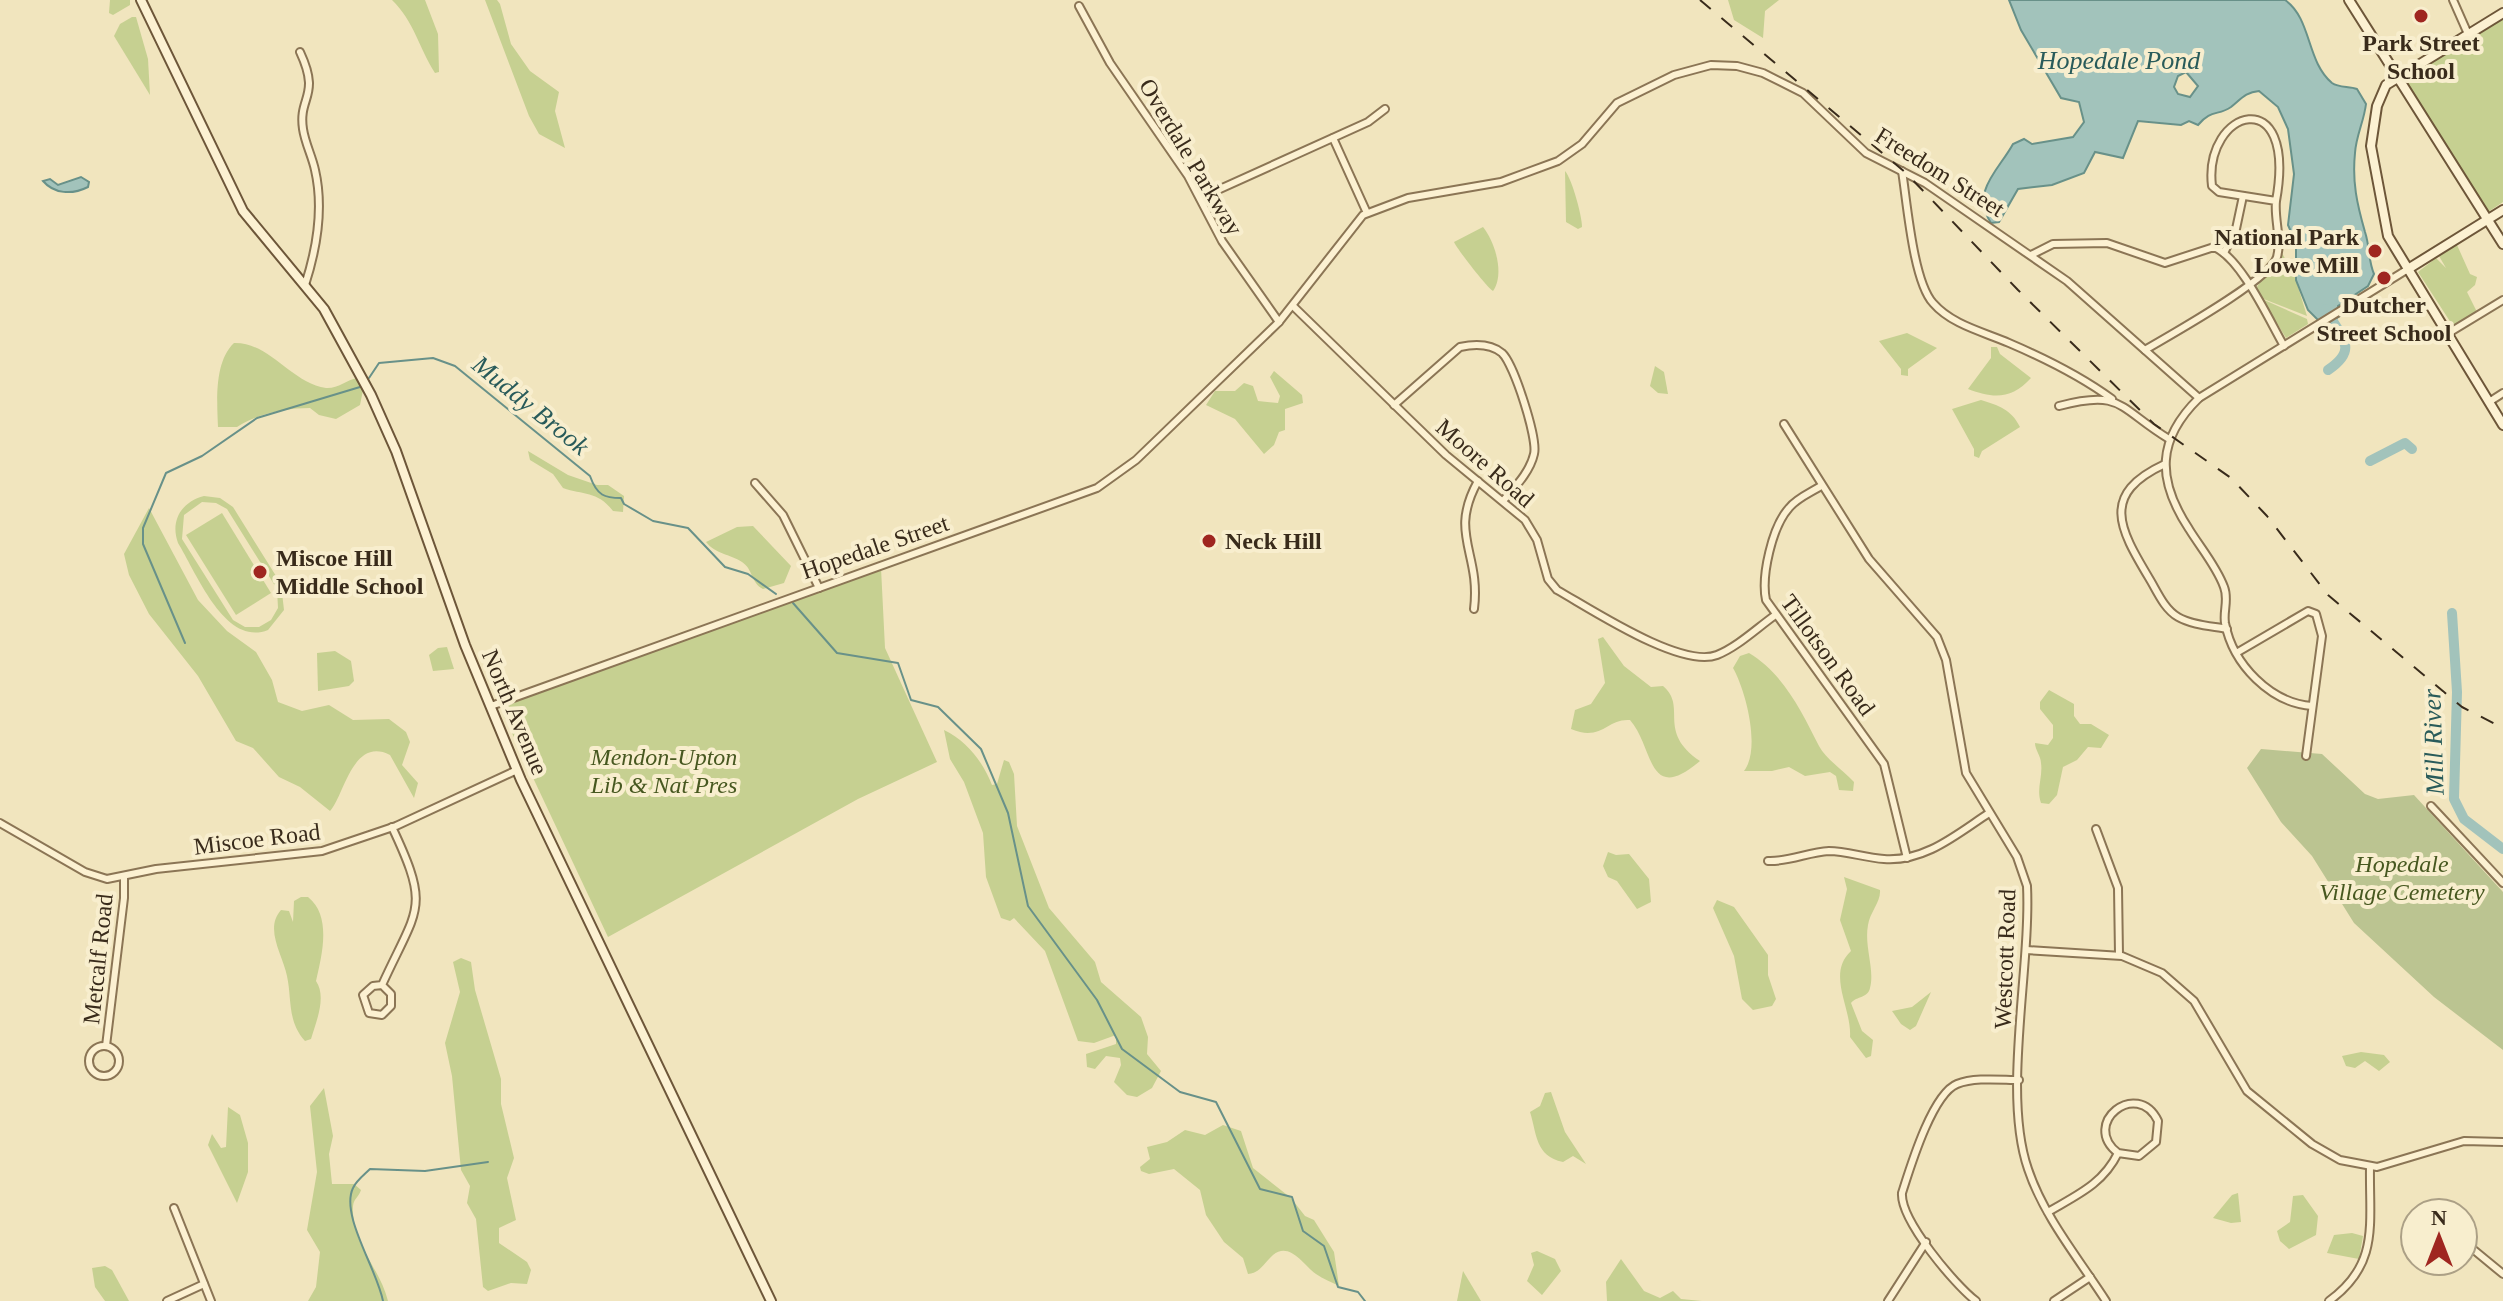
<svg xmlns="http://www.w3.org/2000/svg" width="2503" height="1301" viewBox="0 0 2503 1301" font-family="'Times New Roman',serif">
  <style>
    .green { fill: #c6d091; fill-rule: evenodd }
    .cemetery { fill: #bbc491 }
    .water { fill: #a2c3bb; stroke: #689189; stroke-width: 2; fill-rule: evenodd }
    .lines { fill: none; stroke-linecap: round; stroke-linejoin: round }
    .stream { stroke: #689189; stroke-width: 2 }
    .river { stroke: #a2c3bb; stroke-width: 10 }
    .street-casing { stroke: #8b7555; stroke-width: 10 }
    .secondary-casing { stroke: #6d5639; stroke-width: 12 }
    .street { stroke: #fcf1d2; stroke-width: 6 }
    .secondary { stroke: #fcf1d2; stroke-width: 8 }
    .rail { stroke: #392b1b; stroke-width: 2; stroke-dasharray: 14 14; stroke-linecap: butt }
    .poi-dot { fill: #9f2620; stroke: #f8eece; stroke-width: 3 }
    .labels { text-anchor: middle; stroke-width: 8; stroke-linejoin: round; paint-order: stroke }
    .poi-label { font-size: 24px; font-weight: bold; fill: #392b1b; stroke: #f8eece }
    .street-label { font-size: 24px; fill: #392b1b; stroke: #f8eece }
    .park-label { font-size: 24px; font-style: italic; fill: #475820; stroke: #f8eece }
    .water-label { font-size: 26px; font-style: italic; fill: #295b5a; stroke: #f8eece }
  </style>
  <rect width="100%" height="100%" fill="#f1e5be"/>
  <g class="green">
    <polygon points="110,0 130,0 130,5 113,15 109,13"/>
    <path d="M392,0h33l13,34 1,38 -4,1c-16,-25 -21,-52 -43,-73z"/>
    <polygon points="485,0 497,0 500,4 511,44 530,71 559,92 555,111 565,148 539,134 529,116"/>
    <polygon points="1728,0 1779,0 1765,11 1763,38 1734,20"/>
    <polygon points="2503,16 2503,202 2488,212 2404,78"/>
    <polygon points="132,17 136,17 148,59 150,95 114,36 120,24"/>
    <path d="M1565,171c7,8 17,45 17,56l-4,2 -12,-7z"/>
    <path d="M1483,227c12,15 22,47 10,64 -4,-1 -36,-42 -39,-49z"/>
    <polygon points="2457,245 2470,274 2477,277 2475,285 2467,292 2477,312 2453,326 2418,272 2436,258 2446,268 2439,256"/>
    <polygon points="2282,253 2295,277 2307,316 2261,298 2256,288"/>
    <polygon points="2262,299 2307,319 2308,324 2286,338"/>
    <polygon points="1907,333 1937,348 1908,369 1908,376 1901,375 1901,369 1879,341"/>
    <path d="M234,343c36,-1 57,40 92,45 11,1 21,-8 31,-10l6,12 -3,15 -24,14 -17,-4 -9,-7c-26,0 -53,6 -73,19h-19c-1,-26 -4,-65 16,-84z"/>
    <path d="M1991,347h6l3,7 31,24c-19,21 -37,21 -63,11l23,-31z"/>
    <polygon points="1655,366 1664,372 1668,394 1658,393 1650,386"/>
    <polygon points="1274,371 1302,395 1303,403 1285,409 1285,430 1279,432 1274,445 1264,454 1235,419 1206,405 1215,391 1235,391 1244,383 1253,386 1258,401 1278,403 1280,396 1270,377"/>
    <path d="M1981,400c17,5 31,10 39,27l-38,24 -3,7 -5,-2v-7l-22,-40z"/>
    <path d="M528,451l40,24 29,10h11l16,11 -1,16 -10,-1c-15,-20 -30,-16 -50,-23l-10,-14 -23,-14z"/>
    <path d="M204,496l16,2 13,9 48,77 3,26 -16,20c-43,17 -71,-56 -90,-87 -8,-22 3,-41 26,-47zM202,502l14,1 11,6 50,80 1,19 -7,12 -12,7h-14l-12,-7 -51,-81 2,-24z"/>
    <path d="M149,508l49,92 29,31 29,21 16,28 6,22 24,9 27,-6 24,15 36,-1 17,13 4,10 -8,23 16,18 -4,15 -24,-43c-38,-19 -46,42 -60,56l-30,-24 -21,-10 -26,-29 -17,-7 -38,-65 -49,-62 -20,-39 -5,-21z"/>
    <polygon points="222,513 271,593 236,615 186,535"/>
    <path d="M753,526l38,40 -7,17 -21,6c-12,-6 -10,-20 -21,-27 -12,-8 -27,-8 -36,-20l31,-15z"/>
    <polygon points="881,568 885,648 937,762 858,799 608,937 503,714 507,702"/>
    <path d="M1603,637l21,29 27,21 12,-1c25,21 -7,45 37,75 -53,45 -46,-14 -70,-41 -23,-2 -28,22 -59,9l4,-19 16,-6 14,-21 -7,-44z"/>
    <polygon points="447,647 454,669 433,671 429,655 438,648"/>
    <polygon points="335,651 351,661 354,681 349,686 318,691 317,653"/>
    <path d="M1749,653c34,20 53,59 70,93 7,13 25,25 35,36l-1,9 -14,-1 -3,-14 -6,-4 -25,4 -16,-9 -17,4h-28c17,-22 2,-80 -11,-103l7,-12z"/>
    <path d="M2049,690l25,14v12l6,8h11l18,11 -8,13 -13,-1 -11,13 -14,7 -6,28 -8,9 -8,-1c-5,-14 2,-26 0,-40 0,-7 -6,-13 -6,-20l13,2 5,-7v-13l-13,-16v-7z"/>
    <path d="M944,730c23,11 39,32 48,55l5,-1 7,-24 5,2 5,12 3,52 32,82 46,54 6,20 40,35 7,20 -1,17 14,17 -9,17 -15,9 -10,-2 -13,-13 7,-17 -1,-7 -14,-2 -11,13 -8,-2 -1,-13 30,-10v-9l-22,8 -16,-2 -33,-90 -31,-33 -4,3 -9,-3 -15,-41 -3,-44 -19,-51 -14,-23z"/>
    <polygon points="1608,852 1616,855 1629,854 1649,879 1651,902 1637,909 1617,881 1608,877 1603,866"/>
    <path d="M1844,877l36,13c1,12 -10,22 -12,35 -4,22 7,44 2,63 -2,10 -13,8 -19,15l11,28 11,9 -2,16 -5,2 -16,-21c2,-29 -24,-63 1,-86l-11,-31 7,-31z"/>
    <path d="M301,897h7c24,19 14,58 8,84 11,16 0,41 -5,58l-6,2c-18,-20 -13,-42 -18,-65 -4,-21 -23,-47 -6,-66l8,1 4,11 1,-21z"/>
    <polygon points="1717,900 1734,907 1768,955 1768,975 1776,999 1772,1006 1753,1010 1742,999 1734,956 1713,908"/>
    <polygon points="461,958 471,962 475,990 501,1079 501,1104 514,1158 507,1178 516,1220 499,1228 499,1243 527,1262 531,1270 527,1284 511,1283 488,1291 483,1287 476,1219 467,1203 470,1186 461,1170 452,1076 445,1043 460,992 453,962"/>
    <polygon points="1931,992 1916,1026 1910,1030 1901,1024 1892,1011 1912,1007"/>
    <polygon points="2361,1052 2384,1055 2390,1062 2379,1071 2365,1061 2355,1068 2346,1066 2342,1056"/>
    <path d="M324,1088l9,48 -4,18 3,30h22l7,6c-2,7 -7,8 -8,16 -2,37 27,62 35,95h-80l8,-14 4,-35 -13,-22 10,-58 -7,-66z"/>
    <path d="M1551,1092l14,40 21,32 -13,-8 -10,6c-28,-6 -26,-28 -33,-50l10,-6 5,-13z"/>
    <polygon points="228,1107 240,1115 248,1143 248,1172 237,1203 208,1145 212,1134 221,1148 226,1147"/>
    <path d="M1223,1125l18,6 12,37 38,30 14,18 9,4 20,32 5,34c-7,-4 -16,-7 -23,-12 -12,-8 -26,-33 -43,-19 -9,8 -13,18 -25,19l-5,-16 -19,-16 -18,-27 -6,-25 -26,-21 -25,5 -8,-3 -1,-4 10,-8 -3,-12 20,-5 18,-12 20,5z"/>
    <polygon points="2238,1193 2241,1222 2231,1223 2213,1218 2232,1195"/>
    <polygon points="2303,1195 2318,1216 2316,1235 2289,1249 2280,1241 2277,1231 2290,1222 2293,1196"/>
    <polygon points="2352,1233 2363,1236 2359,1259 2327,1253 2334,1235"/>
    <polygon points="1537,1251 1555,1259 1561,1271 1542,1295 1527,1281 1534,1265 1531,1253"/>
    <polygon points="1621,1259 1644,1291 1660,1298 1673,1291 1681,1299 1702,1301 1607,1301 1606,1282"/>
    <polygon points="105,1266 112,1270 129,1301 105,1301 95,1287 92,1268"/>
    <polygon points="1463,1271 1481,1301 1457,1301"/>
  </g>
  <polygon class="cemetery" points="2261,749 2322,754 2365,794 2378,799 2414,795 2503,892 2503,1050 2434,997 2354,923 2312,856 2281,822 2247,768"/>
  <g class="water">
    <path d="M2009,0h276c27,19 21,61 47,83 7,5 17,3 25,6l9,15c-2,17 -10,32 -11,49 -3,29 2,51 10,79 5,15 3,28 9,42l-6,12 -30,20 2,10 -16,10 -16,-16 -12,-30v-37l-8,-18 6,-51 -6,-45 -10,-22 -19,-16c-13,1 -18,8 -28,16 -13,9 -20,2 -33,18l-9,-4 -8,4 -43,-4 -15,37 -28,-6 -11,21 -32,12 -34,4 -19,33 -8,1c-21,-32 8,-53 22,-79l11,-5 8,5 41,-7 11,-15 -5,-20 -18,-4 -40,-68zM2186,72l12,14 -8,11 -12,-3 -4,-7 4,-11z"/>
    <path d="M81,177l8,5 -1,5c-16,8 -34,7 -45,-6l7,-2 8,6z"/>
  </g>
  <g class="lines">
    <g class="stream">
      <path d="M369,378l10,-15 54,-5 22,8 135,110c7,20 15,22 31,22l3,6 29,17 35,7 37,39 23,7 28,20"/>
      <polyline points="793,603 837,653 898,663 911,700 938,707 981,749 1008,813 1028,906 1097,1000 1122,1049 1180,1092 1216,1102 1260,1189 1292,1197 1303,1231 1324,1246 1338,1287 1358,1292 1365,1301"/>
      <polyline points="185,643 143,544 143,528 166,473 202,456 257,418 360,387"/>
      <path d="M383,1301c-6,-32 -43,-86 -30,-113 3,-7 12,-14 17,-19l55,2 63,-9"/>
    </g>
    <g class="river">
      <path d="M2326,309c13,27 35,39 2,61"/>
      <polyline points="2370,461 2405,443 2412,449"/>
      <polyline points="2452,613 2457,692 2454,799 2464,819 2503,849"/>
    </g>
    <defs>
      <g id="street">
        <polyline points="2453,0 2468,34"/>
        <polyline points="1079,6 1110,63 1188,176 1222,241 1279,322"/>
        <path d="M300,52c21,45 -2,44 3,77 2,14 9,27 12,41 9,39 2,78 -10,115"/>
        <polyline points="1333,138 1367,213"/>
        <path d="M1902,171c5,31 11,110 31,132 19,22 51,29 76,40 35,15 73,34 103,56"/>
        <polyline points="1200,198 1368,122 1385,109"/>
        <polyline points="2224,253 2236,229 2243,196"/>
        <path d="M2031,255l22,-11 54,-1 58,20 49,-16c27,11 55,73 70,99"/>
        <path d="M1294,307l152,148 79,65 12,20 11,39 9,11c34,19 124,79 160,65 20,-8 39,-26 57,-39"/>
        <polyline points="2447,334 2503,300"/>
        <path d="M2145,350c25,-15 125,-70 132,-93 5,-17 -3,-38 -1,-56l-57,-9 -7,-6c-9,-77 86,-106 64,15"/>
        <polyline points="2489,402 2503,393"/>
        <path d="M1394,405l66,-58c14,-3 31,-3 42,6 12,11 36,86 32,101 -4,18 -19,33 -31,47"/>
        <path d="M2059,406c64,-17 59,2 110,33"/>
        <path d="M1784,424l85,135 68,78 9,23 20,113 51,84 10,29c4,82 -25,208 1,283 16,48 51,90 78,132"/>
        <path d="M2165,464c-65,30 -46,64 -16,114 8,13 15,31 29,39 14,8 33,9 49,12"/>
        <polyline points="755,483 783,515 819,588"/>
        <path d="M1821,486c-11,7 -24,12 -32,22 -17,19 -28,68 -23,92l118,164 23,94"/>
        <path d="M1474,609c7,-57 -26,-74 4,-128"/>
        <polyline points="2238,652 2308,611 2316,614 2322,636 2306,756"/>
        <polyline points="491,706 1097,488 1136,460 1279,322 1363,215 1408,198 1501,182 1558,161 1582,144 1617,103 1674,75 1711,65 1737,66 1763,73 1803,93 1866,153 1925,183 2067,281 2199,398"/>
        <path d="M2312,706c-41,-3 -79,-41 -87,-83 -2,-12 4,-24 -1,-36 -7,-20 -24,-40 -35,-58 -33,-50 -32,-90 10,-131l209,-129"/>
        <polyline points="2431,806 2503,883"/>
        <polyline points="0,823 85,872 107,879 156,869 322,851 396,826 517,770"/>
        <polyline points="2096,829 2118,888 2119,955"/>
        <path d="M1768,861c22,1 40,-9 61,-10 18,0 36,7 55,8 41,3 73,-25 105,-46"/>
        <polyline points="2026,950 2122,956 2162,973 2194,1001 2247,1091 2312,1144 2340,1160 2377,1167 2464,1141 2503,1142"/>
        <path d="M382,985l9,9v12l-9,9 -13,-2 -6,-18 10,-9 9,-1c36,-79 49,-75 10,-158"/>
        <circle cx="104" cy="1061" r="15"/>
        <polyline points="106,1046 124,898 124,876"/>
        <polyline points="174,1208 211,1301"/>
        <path d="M2048,1212c29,-17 55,-28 70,-59 -38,-29 19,-75 40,-32l-2,21 -17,14 -21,-3"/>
        <polyline points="2463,1241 2503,1274"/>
        <polyline points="167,1301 204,1284"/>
        <polyline points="1888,1301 1926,1242"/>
        <path d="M1976,1301c-21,-16 -76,-81 -74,-108 8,-25 30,-99 55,-109 18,-7 44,-4 62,-4"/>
        <polyline points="2054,1301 2090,1277"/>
        <path d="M2329,1301c51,-37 40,-77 41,-134"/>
      </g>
      <g id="secondary">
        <polyline points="141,0 243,211 324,309 371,395 396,451 465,645 521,780 771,1301"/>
        <polyline points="2349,0 2503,244"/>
        <polyline points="2503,13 2386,85 2377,106 2371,146 2388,236 2503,425"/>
        <polyline points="2408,269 2503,210"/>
      </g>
    </defs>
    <use href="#street" class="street-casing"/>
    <use href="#secondary" class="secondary-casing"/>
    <use href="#street" class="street"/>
    <use href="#secondary" class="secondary"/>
    <polyline class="rail" points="1700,0 1906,173 2018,290 2154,424 2231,478 2267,516 2328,595 2462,707 2503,728"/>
  </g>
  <g class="poi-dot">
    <circle cx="2421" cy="16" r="8"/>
    <circle cx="2375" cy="251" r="8"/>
    <circle cx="2384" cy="278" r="8"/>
    <circle cx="1209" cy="541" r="8"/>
    <circle cx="260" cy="572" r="8"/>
  </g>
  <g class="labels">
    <g class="poi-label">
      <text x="2421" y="51">Park Street<tspan x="2421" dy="28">School</tspan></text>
      <text x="2359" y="245" text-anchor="end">National Park<tspan x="2359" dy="28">Lowe Mill</tspan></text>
      <text x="2384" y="313">Dutcher<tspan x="2384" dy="28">Street School</tspan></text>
      <text x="1225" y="549" text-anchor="start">Neck Hill</text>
      <text x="276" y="566" text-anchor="start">Miscoe Hill<tspan x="276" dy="28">Middle School</tspan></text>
    </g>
    <g class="street-label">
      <text transform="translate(1191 157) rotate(59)" y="8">Overdale Parkway</text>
      <text transform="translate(1940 172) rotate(32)" y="8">Freedom Street</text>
      <text transform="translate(1485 463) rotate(41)" y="8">Moore Road</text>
      <text transform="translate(875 547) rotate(-19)" y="8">Hopedale Street</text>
      <text transform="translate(1828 655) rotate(54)" y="8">Tillotson Road</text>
      <text transform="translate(515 712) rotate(67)" y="8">North Avenue</text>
      <text transform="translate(257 839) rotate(-7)" y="8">Miscoe Road</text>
      <text transform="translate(98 959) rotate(-84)" y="8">Metcalf Road</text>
      <text transform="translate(2005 959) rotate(-88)" y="8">Westcott Road</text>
    </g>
    <g class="park-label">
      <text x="664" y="765">Mendon-Upton<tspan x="664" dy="28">Lib &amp; Nat Pres</tspan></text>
      <text x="2402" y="872">Hopedale<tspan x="2402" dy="28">Village Cemetery</tspan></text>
    </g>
    <g class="water-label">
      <text x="2119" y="69">Hopedale Pond</text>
      <text transform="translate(531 405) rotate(39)" y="9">Muddy Brook</text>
      <text transform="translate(2433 742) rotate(-92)" y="9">Mill River</text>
    </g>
  </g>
  <g transform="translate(2439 1237)"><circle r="38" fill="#f8eece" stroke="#aca086" stroke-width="2"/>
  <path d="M0-6L14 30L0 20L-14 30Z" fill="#9f2620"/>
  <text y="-12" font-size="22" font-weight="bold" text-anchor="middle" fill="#392b1b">N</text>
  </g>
</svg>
